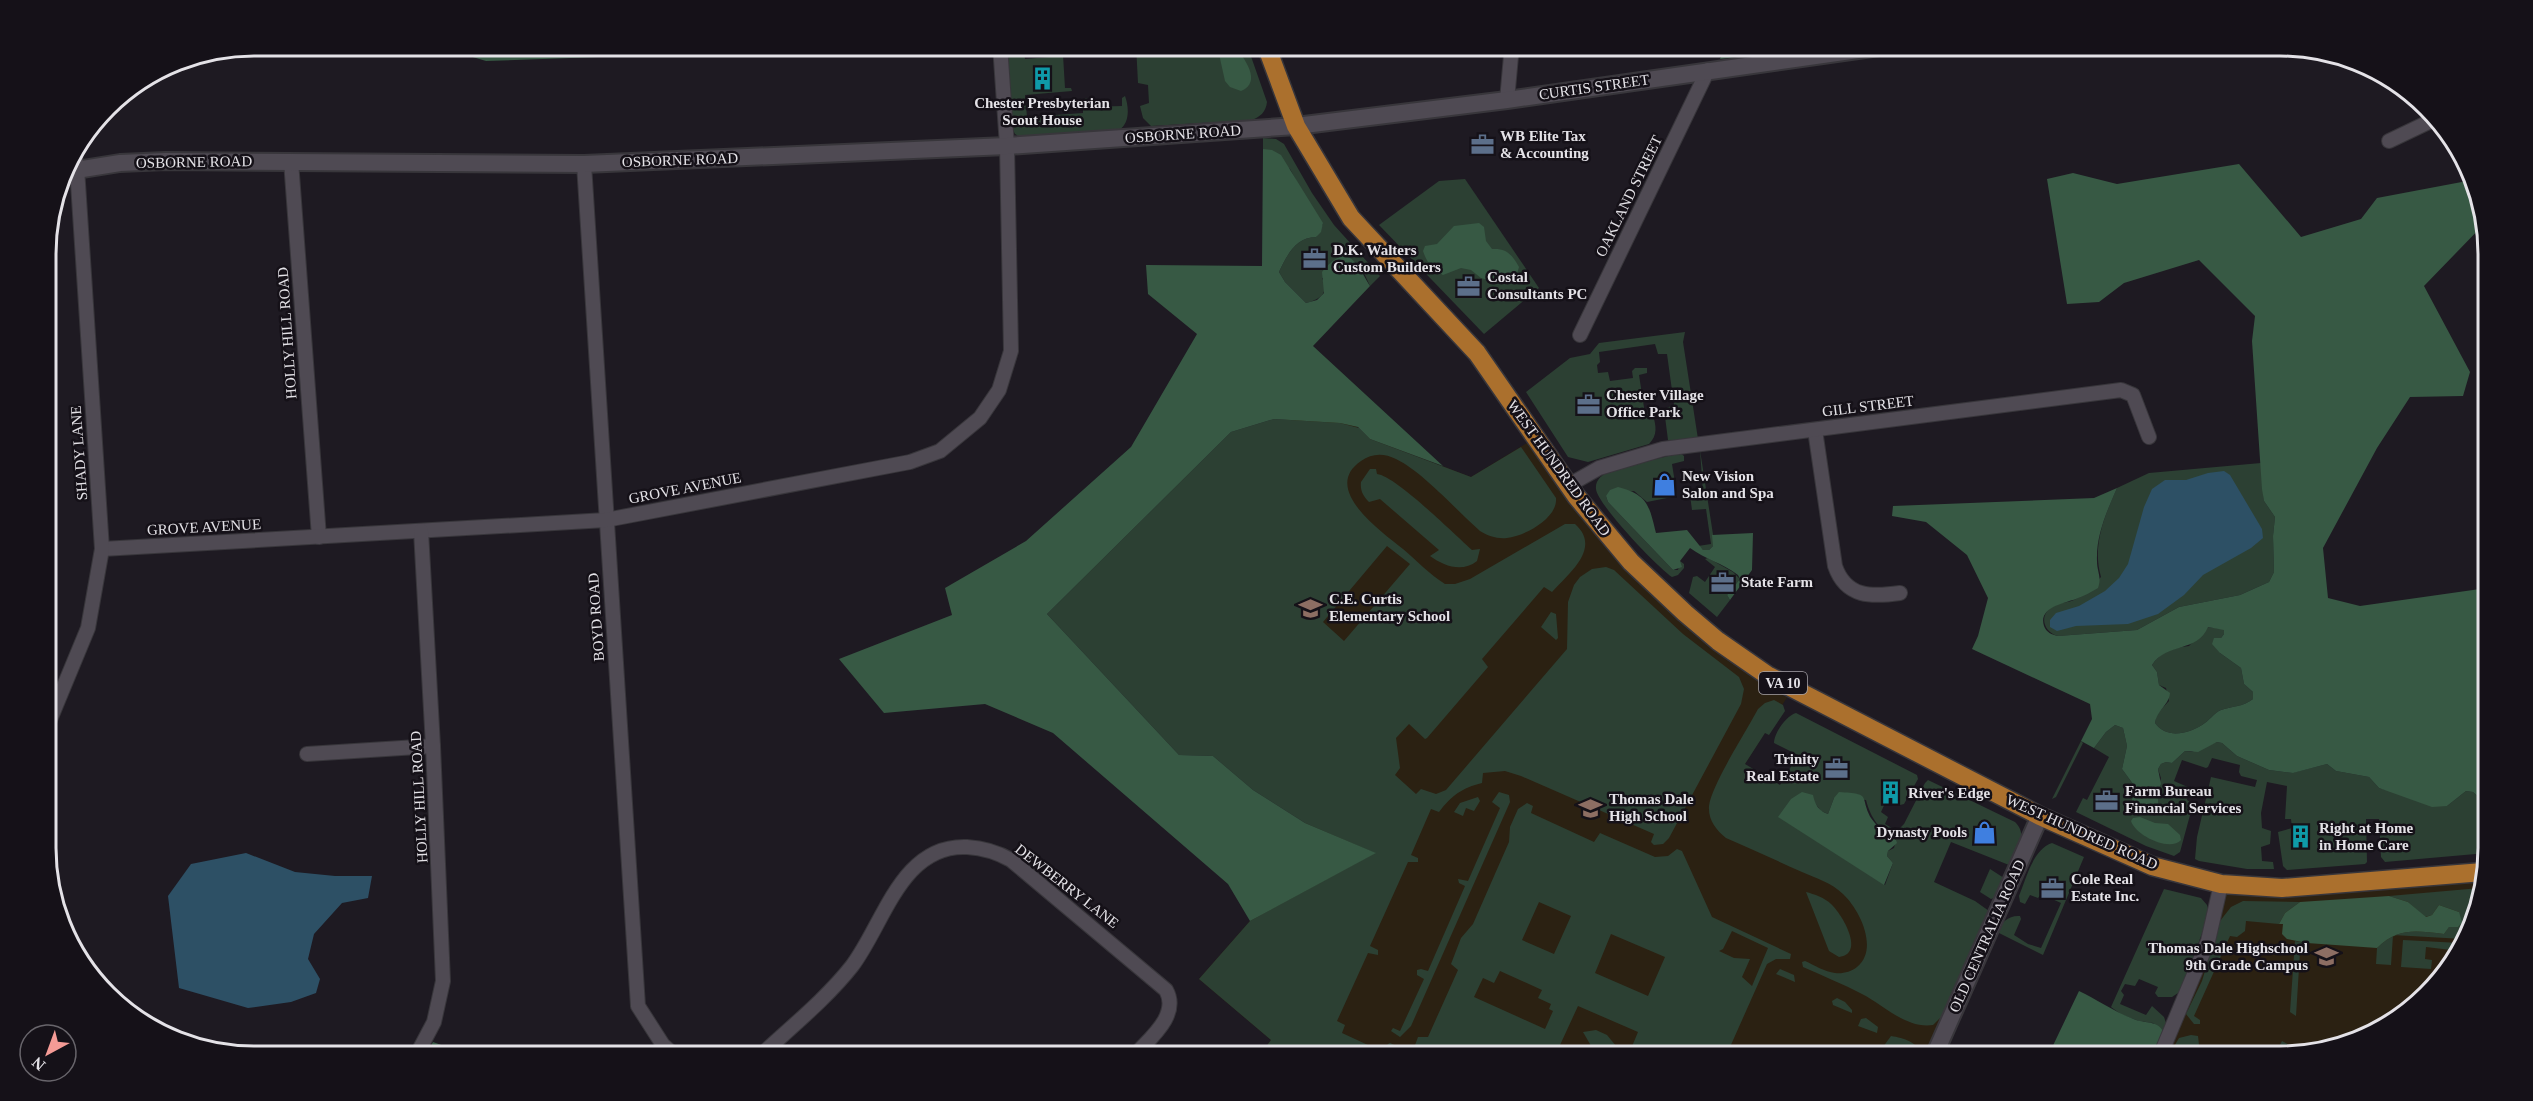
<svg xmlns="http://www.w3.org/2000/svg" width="2533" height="1101" viewBox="0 0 2533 1101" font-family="'Times New Roman',serif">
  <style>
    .education { fill: #2b2112 }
    .green { fill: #2c4033; fill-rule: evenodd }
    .forest { fill: #375944; fill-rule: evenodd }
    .water { fill: #2d5065 }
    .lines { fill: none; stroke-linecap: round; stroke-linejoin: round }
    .minor-casing { stroke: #38363b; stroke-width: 16 }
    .tertiary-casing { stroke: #38363b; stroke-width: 20 }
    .primary-casing { stroke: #38363b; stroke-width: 21 }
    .minor { stroke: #4f4a53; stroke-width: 14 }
    .tertiary { stroke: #4f4a53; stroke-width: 16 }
    .primary { stroke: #ab702d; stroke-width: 18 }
    .labels { text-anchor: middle; stroke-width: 5; stroke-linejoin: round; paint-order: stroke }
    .shield { fill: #151118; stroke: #a6a3a9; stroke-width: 1.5 }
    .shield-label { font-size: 14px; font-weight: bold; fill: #e4e2e7 }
    .street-label { font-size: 15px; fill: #e4e2e7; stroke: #151118 }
    .poi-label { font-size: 15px; font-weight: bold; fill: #e4e2e7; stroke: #151118; text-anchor: start }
    .rim { fill: none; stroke: #e4e2e7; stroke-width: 3 }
  </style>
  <rect width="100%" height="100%" fill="#1e1a22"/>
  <g class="education">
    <polygon points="1283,358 1370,439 1471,477 1535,438 1658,590 1793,688 1731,786 1968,978 1934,1056 1275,1056 1262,1052 1271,1040 1199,979 1250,921 1375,853 1305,823"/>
    <polygon points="2483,873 2472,927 2406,1013 2347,1045 2293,1056 2160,1056 2196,974 2221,884"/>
  </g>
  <g class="green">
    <path d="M1006,45h17l2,14 36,-3v-9l10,2 -1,5 -7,1 2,33h6l1,3 -47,4 2,22 56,-4v-13l3,-2 3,2 1,7 32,-1v-8l3,-2c4,11 5,27 -6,34l-94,10 -10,-6 -3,-6z"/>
    <path d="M1136,45h111l20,57c-1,10 -7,15 -15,18l-101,6 -8,-8 -3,-12 9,-3 -1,-18 -10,-2z"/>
    <path d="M1263,138l13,1 8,5 28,49 22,32 46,51 -10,10 -6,-13 -42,5c7,15 -1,21 -16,25l-21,-21 -6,-10c8,-17 17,-35 37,-35l7,-13 -11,-14 -22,-41 -27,-20z"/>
    <polygon points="1465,179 1539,288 1484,334 1379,225 1439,181"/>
    <path d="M1685,332l-2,10 15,97 -28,2 -2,-1 -4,-31 10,-4 -7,-51h-9l-3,-10 -56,8 1,10 -3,3 1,8 10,-1 2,9 23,-3 -1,-7 3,-3h12v5l-8,2 6,39 8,1c3,11 5,20 -4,29l-61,18 -20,-5 -42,-65 44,-34 20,-4 9,-11z"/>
    <path d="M1274,419l66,4 19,5 11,11 101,38 50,-30 35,51c2,20 -31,38 -49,40 -10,1 -19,-2 -27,-7 -24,-21 -57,-59 -84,-72 -12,-6 -24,-6 -35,2 -41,28 21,71 42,88 13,11 27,26 42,35h10l15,-5 95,-55h10c27,24 -6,49 -23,68l-8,-5 -62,72 6,8 -61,71 -2,1 -16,-15 -13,14 4,30 -5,7 21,19 5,-5 15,5 10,-4 121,-141 1,-47 6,-17 6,-8 12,-8 14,-2 8,3 69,64 56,43 5,12 -3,15 -72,134 -6,6 -9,1 -3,-3 3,-8 -133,-58 -16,-5 -22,2 -1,10c-20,5 -30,12 -43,29l-8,-3 -20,46 7,3v4h-10l-38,84 8,4v5l-10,-2 -31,68 8,4 -3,8 41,19 5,-8 2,-1 11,5 -1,8h-125l-13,-4 9,-12 -72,-61 51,-58 125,-68 -70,-30 -52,-33 -40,-34 -34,-1 -132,-141 184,-182zM1387,546l23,18 -66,77 -21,-19z"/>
    <polygon points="1700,450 1714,541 1713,546 1709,550 1703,550 1698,546 1711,544 1706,509 1692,510 1690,495 1703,492"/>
    <path d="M1680,453l4,3v5l-12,3 5,32 -30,6 -13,-11 -28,5 2,6 65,68h5l2,-9 4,3v4l-6,7 -6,2c-14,-9 -75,-73 -76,-88 -1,-9 6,-14 13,-18z"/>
    <path d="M2261,463l3,38 11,16 -2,19 1,36 -5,10 -29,13 -61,12 -42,23 -79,6c-15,-4 -20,-22 -4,-30 6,-4 15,-3 22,-7 9,-4 18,-15 25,-22 -9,-31 3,-60 16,-89l32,-15z"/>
    <path d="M1370,469h6l1,5c19,2 78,61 95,76l8,-1 -3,12c-15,12 -33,5 -47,-5l9,-6 -59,-51 -11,3c-6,-6 -9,-12 -8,-20z"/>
    <polygon points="1708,558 1733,572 1740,579 1727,595 1730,600 1717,617 1689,593 1693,577 1697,576 1705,582 1715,567 1705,559"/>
    <polygon points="1551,612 1556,614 1558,638 1556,640 1541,627"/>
    <path d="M2207,627l17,2v5l-3,4 -1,15 21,15 3,16 9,8v7c-10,8 -20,7 -32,11 -7,3 -12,11 -19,15 -14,9 -36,14 -47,-2l1,-8 13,-14 -3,-13 -7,-3 -2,-13 -5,-7c9,-14 22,-17 37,-19z"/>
    <path d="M1774,700l9,5 2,6 -16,24 -4,-2 -20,31 35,21 18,-30 -24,-12c0,-10 13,-28 22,-30l121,62 1,4 -14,25 -4,1 -13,-6 -6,13 7,5 -3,7 12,7 7,-7 21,-41 3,-3 87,42c13,13 3,26 -2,40l-4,3 -58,-23 -17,40 41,19 14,10 -44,102 -12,12c-27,4 -49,-20 -71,-31 -19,-10 -39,-18 -59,-27l-1,-5 3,-1c9,4 20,11 30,12 7,1 16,-1 22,-6 22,-18 3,-57 -14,-73 -11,-11 -27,-16 -41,-22 -25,-11 -50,-23 -76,-34 -10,-8 -18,-18 -17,-32 2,-20 38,-76 49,-97l7,-6zM1834,798l32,2c5,19 13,29 30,40l-2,8 -6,3 -1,5 6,7 -8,22 -106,-68 36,-14 6,8 7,3z"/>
    <polygon points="2115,725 2123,728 2127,746 2122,769 2133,784 2135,792 2130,804 2139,809 2146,807 2153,808 2161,778 2158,769 2161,764 2166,762 2172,763 2185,751 2192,752 2217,742 2222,743 2237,756 2269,770 2292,773 2327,764 2336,771 2369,777 2379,788 2447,806 2466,791 2473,792 2488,806 2487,853 2385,862 2381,857 2379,819 2366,819 2367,862 2365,864 2287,870 2283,866 2278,832 2292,828 2291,819 2285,819 2287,786 2267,782 2261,813 2262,828 2271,831 2270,844 2261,847 2262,861 2273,862 2274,869 2247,869 2199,861 2195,859 2197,837 2211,777 2255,787 2257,780 2241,776 2239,772 2240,765 2212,758 2208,767 2206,768 2182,760 2174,781 2190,788 2187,800 2193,804 2180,852 2174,856 2146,846 2076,812 2083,798 2087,800 2109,757 2094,748 2106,732"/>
    <polygon points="2081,741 2083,743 2056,797 2052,799"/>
    <polygon points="1499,792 1509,795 1510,802 1411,1026 1400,1037 1391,1031 1393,1028 1400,1031 1424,979 1417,975 1417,970 1421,969 1428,971 1465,886 1459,883 1458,879 1468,881 1500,808 1492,802"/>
    <polygon points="1478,797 1480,801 1474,811 1466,808 1463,816 1454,812 1460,803"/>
    <path d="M1527,803l6,3 -2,7 63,29 6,-9 55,24 13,-1 9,-7 5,2 30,66 79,37 -1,5h-14l-9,5 -41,92h-98l10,-24 -60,-26 -23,50h-144l7,-19h10l30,-67 -7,-6 10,-26 12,-14 36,-82 1,-15 8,-18zM1539,902l32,14 -17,38 -32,-14zM1732,931l36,17 -16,38 -10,-9 8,-18 -16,-1 -15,-7 4,-2zM1611,934l54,23 -17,39 -53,-23zM1500,971l42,19 -4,8 13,6 -2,5 4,2 -8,18 -71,-32 9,-19 11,5z"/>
    <path d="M2052,843l32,14 -41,98 -48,-24c6,-8 14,-16 25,-15l1,3 -7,16 14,9 13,4 20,-45 -20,-9 -3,4 -8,-3 -5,9 -5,-2 -1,-6c7,-17 14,-47 33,-53z"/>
    <polygon points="1990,869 2004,878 1997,897 1991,899 1980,892"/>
    <path d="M2480,888l-8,39 -9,12 -70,-4 -2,30 -15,-1 1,-16c22,-21 39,-17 67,-14l15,-22 -20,-7 -7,10 -7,2 -17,-15 -19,-6z"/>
    <polygon points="2164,889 2201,898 2207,905 2209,914 2181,991 2172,997 2158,997 2155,993 2158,987 2139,979 2135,986 2125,984 2121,991 2124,995 2120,1004 2146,1015 2152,1006 2164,1017 2167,1026 2164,1033 2153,1023 2139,1021 2122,1015 2111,1007"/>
    <path d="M1806,892c8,2 19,6 25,12 11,10 35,50 8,53l-10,-6z"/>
    <polygon points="2243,901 2300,902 2285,913 2279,924 2246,921 2245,931 2237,937 2230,936 2194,1016 2200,1020 2200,1024 2194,1024 2186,1014 2202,981 2220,921 2231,907"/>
    <polygon points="2403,940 2460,943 2451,950 2426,947 2425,959 2432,960 2431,969 2401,967"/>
    <polygon points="2295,941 2307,943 2307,952 2300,952 2296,1016 2290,1012"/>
    <polygon points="1780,969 1794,975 1795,982 1776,974"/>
    <polygon points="1837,998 1845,1002 1852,1010 1852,1013 1833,1005 1832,1001"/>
    <polygon points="1866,1018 1878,1027 1877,1033 1858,1026 1861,1019"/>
    <polygon points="1596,1030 1607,1035 1616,1046 1594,1051 1583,1032"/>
    <polygon points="2191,1035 2198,1036 2199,1045 2278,1049 2282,1041 2291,1046 2293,1055 2173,1056 2172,1050 2179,1038"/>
    <path d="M1891,1036c13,2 27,6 31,20h-33l2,-4 -8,-5z"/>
  </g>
  <g class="forest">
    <polygon points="433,45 614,45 599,57 486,61"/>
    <path d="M1217,45h17c10,13 29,37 7,46l-11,-4 -5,-6z"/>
    <polygon points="1727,45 1828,45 1720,59"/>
    <path d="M1263,149l9,1 9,5 42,68 -2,9 -5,5c-20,0 -29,18 -37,35l6,10 21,21 11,-3 7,-7 -2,-21c26,-32 34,-9 48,14l-57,60 130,120 -73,-27 -12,-12 -18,-4 -66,-4 -43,13 -184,182 132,141 34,1 40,34 52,33 71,30 -126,68 -22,-37 -175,-151 -68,-29 -101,9 -45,-54 113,-44 -7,-27 81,-47 105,-94 66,-113 -49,-40 -2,-29 116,1z"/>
    <path d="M2239,164l62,73 60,-18 16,-21 90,-17 18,42 -61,63 46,86 -7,24 -53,1 -33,51 -54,100 5,50 32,8 127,-18 1,218 -15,-14 -7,-1 -19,15 -15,1 -53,-19 -10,-11 -33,-6 -9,-7 -34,9 -24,-3 -32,-14 -15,-13 -5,-1 -19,10 -13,-1 -13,12 -6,-1 -5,2 -3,5 3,15 -6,11 3,4v7l-5,2 -20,1 -3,-5 5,-12 -2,-8 -11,-15 5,-23 -4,-18 -8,-3 -9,7 -12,16 -13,-7 11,-22 -2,-15 -118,-55 6,-13 10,-38 -21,-43 -41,-33 -34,-6 1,-10 201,-8 23,-10c-10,23 -21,47 -20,73 0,11 5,16 1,27 -7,4 -14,8 -22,11 -11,4 -38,8 -32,27 2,6 8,9 14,10l79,-6 42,-23 61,-12 29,-13 5,-10 -1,-36 2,-19 -11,-16 -2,-12 -10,-148 3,-25 -56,-56 -75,23 -25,19 -32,2 -20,-125 26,-6 44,11zM2208,627l16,3v4l-3,4h-7l-2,6 8,9 21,15 3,16 9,8v7c-10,8 -20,7 -32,11 -7,3 -12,11 -19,15 -14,9 -36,14 -47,-2 2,-13 14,-18 15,-30l-11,-8 -2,-13 -5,-7c15,-23 45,-12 56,-38z"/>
    <path d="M1479,223l5,4 2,14 6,8c15,-1 20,6 27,18l-2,7 -29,6 -7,-2 -10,-8 -10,-2 -18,7c-11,-6 -16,-12 -20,-24l2,-5 12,-2 17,-18z"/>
    <path d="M1618,487c30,8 31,18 38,46l31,-3 16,20h6l4,-4 -1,-11 41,-2 -1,37 -22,30 -3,-5 13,-16 -2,-4c-16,-12 -33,-16 -48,-27l-10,13 2,6 -9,3 -65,-68 -2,-6 4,-6z"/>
    <path d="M1802,792l11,3c2,10 6,16 15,19l6,-16 5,-6c34,2 20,4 32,26 6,9 16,16 25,22l1,3 -9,8 -1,5 6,7 -9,22 -106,-68 13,-18z"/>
    <path d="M2140,817l15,6 13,1 12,11 1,5c-11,12 -45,-4 -50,-19l2,-3z"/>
    <path d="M2389,896l19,6 18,15 6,-2 7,-10 20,7 3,10 -4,5h-9l-5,7c-28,-3 -45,-7 -67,14l-70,-5 -20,-4 -5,-5 1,-10h-4l6,-11 15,-11z"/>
    <path d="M2079,991c17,8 44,26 61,30 10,2 19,1 24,12l-11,23h-105z"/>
    <polygon points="433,1042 472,1056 425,1056"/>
    <polygon points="1341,1049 1359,1051 1370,1056 1317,1056"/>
  </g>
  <g class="water">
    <polygon points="2224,471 2230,475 2262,529 2263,538 2251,548 2203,575 2184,595 2158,614 2128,624 2076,626 2057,631 2050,627 2050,620 2056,613 2079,606 2105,591 2119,578 2128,564 2144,507 2152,489 2165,480 2186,480 2208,473"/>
    <polygon points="246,853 295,872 335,876 372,876 368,898 342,903 314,934 308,959 320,979 316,993 291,1002 248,1008 179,988 168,896 191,864"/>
  </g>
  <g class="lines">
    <defs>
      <g id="minor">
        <polyline points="1507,100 1512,45"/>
        <polyline points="2389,141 2435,119"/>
        <polyline points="291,161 319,537"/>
        <polyline points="584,164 638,1006 663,1045 675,1056"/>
        <polyline points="1580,335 1708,70"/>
        <path d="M1815,430l20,136c11,32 37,31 65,27"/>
        <polyline points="1569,485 1599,468 1663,449 2121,390 2133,395 2149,437"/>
        <polyline points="102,549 606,520 910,462 940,451 980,418 999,390 1011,351 1007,146 1000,45"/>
        <polyline points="47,727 88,628 102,549 77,168 74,152"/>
        <polyline points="307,754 433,746"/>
        <polyline points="416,1056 434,1022 443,981 433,746 421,531"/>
        <path d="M760,1056c31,-29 66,-57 92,-90 32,-42 49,-122 115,-119 16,1 30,5 44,13l155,130c14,25 -16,48 -32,66"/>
        <polyline points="2160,1056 2208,941 2221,884"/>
      </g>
      <g id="tertiary">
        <polyline points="64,172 120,163 166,161 584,164 1007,146 1138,137 1296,126 1507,100 1893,45"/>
        <polyline points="1934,1056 2040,816"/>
      </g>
      <polyline id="primary" points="1266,45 1296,126 1351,218 1477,353 1576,496 1631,562 1685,613 1718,641 1767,675 2040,816 2152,866 2221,884 2282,888 2483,872"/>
    </defs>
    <use href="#minor" class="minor-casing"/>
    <use href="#tertiary" class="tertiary-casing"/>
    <use href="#primary" class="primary-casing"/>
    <use href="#minor" class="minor"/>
    <use href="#tertiary" class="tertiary"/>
    <use href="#primary" class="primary"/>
  </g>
  <defs>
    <symbol id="building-bare" viewBox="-9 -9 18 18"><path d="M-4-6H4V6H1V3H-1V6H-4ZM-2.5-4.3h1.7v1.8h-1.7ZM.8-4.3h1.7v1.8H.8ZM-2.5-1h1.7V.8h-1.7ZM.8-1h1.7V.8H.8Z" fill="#0f9aa8" stroke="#151118" stroke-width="2.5" paint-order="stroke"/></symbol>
    <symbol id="office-bare" viewBox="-9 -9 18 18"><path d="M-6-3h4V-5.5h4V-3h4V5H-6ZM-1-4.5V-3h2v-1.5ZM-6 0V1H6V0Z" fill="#5c6f8a" stroke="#151118" stroke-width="2.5" paint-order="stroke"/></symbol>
    <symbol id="shop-bare" viewBox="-9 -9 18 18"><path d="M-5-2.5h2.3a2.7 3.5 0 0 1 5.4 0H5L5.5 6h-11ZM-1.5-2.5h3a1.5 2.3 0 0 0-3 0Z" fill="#3f7fe0" stroke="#151118" stroke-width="2.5" paint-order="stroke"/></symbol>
    <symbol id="school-bare" viewBox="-9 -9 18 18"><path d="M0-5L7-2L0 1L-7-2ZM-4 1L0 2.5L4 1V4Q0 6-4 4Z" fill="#8d6e63" stroke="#151118" stroke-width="2.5" paint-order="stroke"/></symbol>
  </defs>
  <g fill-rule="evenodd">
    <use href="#building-bare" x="1026" y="62" width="33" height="33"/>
    <use href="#office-bare" x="1466" y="128" width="33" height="33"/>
    <use href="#office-bare" x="1298" y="242" width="33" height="33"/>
    <use href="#office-bare" x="1452" y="270" width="33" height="33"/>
    <use href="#office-bare" x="1572" y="388" width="33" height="33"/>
    <use href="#shop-bare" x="1648" y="468" width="33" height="33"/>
    <use href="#office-bare" x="1706" y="566" width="33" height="33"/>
    <use href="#school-bare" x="1294" y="592" width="33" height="33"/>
    <use href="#office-bare" x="1820" y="752" width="33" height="33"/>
    <use href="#building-bare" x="1874" y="776" width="33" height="33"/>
    <use href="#office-bare" x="2090" y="784" width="33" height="33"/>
    <use href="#school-bare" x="1574" y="792" width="33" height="33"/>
    <use href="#shop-bare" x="1968" y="816" width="33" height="33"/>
    <use href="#building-bare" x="2284" y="820" width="33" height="33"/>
    <use href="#office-bare" x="2036" y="872" width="33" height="33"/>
    <use href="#school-bare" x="2310" y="940" width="33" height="33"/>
  </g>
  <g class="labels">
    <rect class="shield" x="1759" y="672" width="48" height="22" rx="4.5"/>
    <g class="shield-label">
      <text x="1783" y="688">VA 10</text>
    </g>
    <g class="street-label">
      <text transform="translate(1594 87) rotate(-8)" y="5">CURTIS STREET</text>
      <text transform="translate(1183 134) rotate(-4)" y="5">OSBORNE ROAD</text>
      <text transform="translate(680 160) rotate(-2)" y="5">OSBORNE ROAD</text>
      <text transform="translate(194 162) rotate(-1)" y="5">OSBORNE ROAD</text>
      <text transform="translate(1629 196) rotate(-64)" y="5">OAKLAND STREET</text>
      <text transform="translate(287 333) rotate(-94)" y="5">HOLLY HILL ROAD</text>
      <text transform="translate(1868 406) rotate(-7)" y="5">GILL STREET</text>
      <text transform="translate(79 453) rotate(-94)" y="5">SHADY LANE</text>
      <text transform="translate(1559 468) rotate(54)" y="5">WEST HUNDRED ROAD</text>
      <text transform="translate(685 488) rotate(-11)" y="5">GROVE AVENUE</text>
      <text transform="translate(204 527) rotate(-3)" y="5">GROVE AVENUE</text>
      <text transform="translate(596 617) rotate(-94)" y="5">BOYD ROAD</text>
      <text transform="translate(419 797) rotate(-93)" y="5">HOLLY HILL ROAD</text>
      <text transform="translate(2082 832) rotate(24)" y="5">WEST HUNDRED ROAD</text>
      <text transform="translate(1067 886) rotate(38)" y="5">DEWBERRY LANE</text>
      <text transform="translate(1987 936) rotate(-66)" y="5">OLD CENTRALIA ROAD</text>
    </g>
    <g class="poi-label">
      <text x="1042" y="108" text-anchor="middle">Chester Presbyterian<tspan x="1042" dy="17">Scout House</tspan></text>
      <text x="1500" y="141">WB Elite Tax<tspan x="1500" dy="17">&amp; Accounting</tspan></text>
      <text x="1333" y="255">D.K. Walters<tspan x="1333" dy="17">Custom Builders</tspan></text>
      <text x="1487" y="282">Costal<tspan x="1487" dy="17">Consultants PC</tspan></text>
      <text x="1606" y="400">Chester Village<tspan x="1606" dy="17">Office Park</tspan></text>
      <text x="1682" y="481">New Vision<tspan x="1682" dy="17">Salon and Spa</tspan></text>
      <text x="1741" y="587">State Farm</text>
      <text x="1329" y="604">C.E. Curtis<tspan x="1329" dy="17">Elementary School</tspan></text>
      <text x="1819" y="764" text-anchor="end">Trinity<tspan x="1819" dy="17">Real Estate</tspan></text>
      <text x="2125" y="796">Farm Bureau<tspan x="2125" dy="17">Financial Services</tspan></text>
      <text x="1908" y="798">River's Edge</text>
      <text x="1609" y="804">Thomas Dale<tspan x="1609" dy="17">High School</tspan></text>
      <text x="2319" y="833">Right at Home<tspan x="2319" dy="17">in Home Care</tspan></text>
      <text x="1967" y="837" text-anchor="end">Dynasty Pools</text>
      <text x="2071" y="884">Cole Real<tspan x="2071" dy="17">Estate Inc.</tspan></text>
      <text x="2308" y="953" text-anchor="end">Thomas Dale Highschool<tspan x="2308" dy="17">9th Grade Campus</tspan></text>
    </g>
  </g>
  <path d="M0 0H2533V1101H0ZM254 56H2280A198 198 0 0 1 2478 254V848A198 198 0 0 1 2280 1046H254A198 198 0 0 1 56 848V254A198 198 0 0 1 254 56Z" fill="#151118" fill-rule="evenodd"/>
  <path class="rim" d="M254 56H2280A198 198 0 0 1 2478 254V848A198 198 0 0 1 2280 1046H254A198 198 0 0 1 56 848V254A198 198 0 0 1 254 56Z"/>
  <g transform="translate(48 1053) rotate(221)"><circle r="28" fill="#151118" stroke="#68656b" stroke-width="1.5"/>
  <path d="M0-4.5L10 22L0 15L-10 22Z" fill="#f59b96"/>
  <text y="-9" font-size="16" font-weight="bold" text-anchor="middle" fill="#e4e2e7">N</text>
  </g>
</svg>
